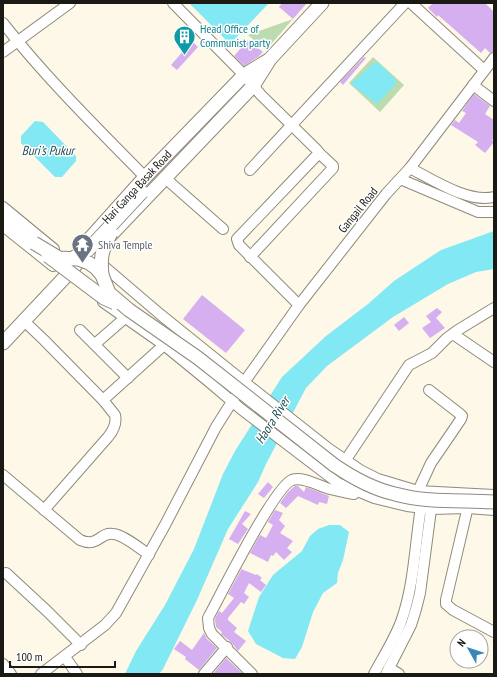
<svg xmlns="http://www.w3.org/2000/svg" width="497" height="677" viewBox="0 0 497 677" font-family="'PT Sans Narrow',sans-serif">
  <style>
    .green { fill: #bcdcaf }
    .water { fill: #82e8f3 }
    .building { fill: #d5afef }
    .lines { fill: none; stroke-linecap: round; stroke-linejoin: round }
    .minor-casing { stroke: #8f8a7b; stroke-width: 12 }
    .major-casing { stroke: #8f8a7b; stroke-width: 15 }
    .minor { stroke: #fff; stroke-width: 10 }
    .major { stroke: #fff; stroke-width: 13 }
    .major-bridge-casing { stroke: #8f8a7b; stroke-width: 15; stroke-linecap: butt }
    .major-bridge { stroke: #fff; stroke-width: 13 }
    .labels { text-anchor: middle; stroke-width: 3; stroke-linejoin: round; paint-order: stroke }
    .culture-label { font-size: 12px; fill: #0d838f; stroke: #fff; text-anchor: start }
    .street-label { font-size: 12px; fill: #1b1914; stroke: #fff }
    .worship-label { font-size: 12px; fill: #5b616d; stroke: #fff; text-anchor: start }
    .water-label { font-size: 13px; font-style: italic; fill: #1f4d52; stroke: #fff }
  </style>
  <rect width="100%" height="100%" fill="#fdf8e7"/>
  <g class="green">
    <polygon points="293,19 266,50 248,35"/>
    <polygon points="373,57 404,85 380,112 349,83"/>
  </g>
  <g class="water">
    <polygon points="189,3 269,3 230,44"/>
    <path d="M378,62l18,18v4l-19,20 -25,-19 1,-5c11,-3 12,-14 25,-18z"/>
    <polygon points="35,121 43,122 76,156 76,161 62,177 55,177 21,143 21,136"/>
    <polygon points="494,231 494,269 476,272 448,284 393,317 327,366 306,388 266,464 258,482 228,529 197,600 163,669 159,674 125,674 136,651 165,605 194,549 223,474 235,451 282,377 326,336 368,304 394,281 441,250"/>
    <polygon points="329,525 340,525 349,532 343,560 338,573 337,583 323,593 313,612 302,647 295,659 283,658 256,644 248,631 259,597 273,575 302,551 310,536 318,529"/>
  </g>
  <g class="building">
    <polygon points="282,3 307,3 293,19 279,7"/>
    <polygon points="433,3 485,3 494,12 494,52 490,53 485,48 481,53 438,15 437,17 428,8"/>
    <polygon points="248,40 263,52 258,57 244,66 234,56"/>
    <polygon points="192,41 198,47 177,70 171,65"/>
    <polygon points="364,57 366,58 343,85 340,82"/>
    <polygon points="474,94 490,106 485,114 494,120 494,137 492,140 494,142 485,153 475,145 478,142 451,125 455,120 459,123 466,113 462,111"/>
    <polygon points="202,295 245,330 226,353 183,319"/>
    <polygon points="437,308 442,312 436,318 445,328 430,338 422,328 431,322 426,316"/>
    <polygon points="404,317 409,323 399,331 394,325"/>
    <polygon points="268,482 273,487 264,498 258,494"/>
    <polygon points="295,486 298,486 304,492 306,487 329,496 327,504 319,502 318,505 298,496 286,508 280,503 288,492"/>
    <polygon points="275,510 283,513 279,520 285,526 280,533 293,541 287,548 292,552 284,560 276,552 273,556 271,555 268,562 250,553 260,535 266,538 273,525 268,522"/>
    <polygon points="245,511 251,514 242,524 248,529 238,544 229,539"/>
    <polygon points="241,570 241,569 256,575 257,574 262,578 260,580 266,585 261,592 249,583 244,593 249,597 244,604 241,602 228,618 228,620 237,628 234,632 246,641 238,651 231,642 221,634 222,632 216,627 215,619 219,611 222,613 234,598 228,594"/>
    <polygon points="204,633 207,639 217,648 199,670 185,659 186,657 174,649 180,641 192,650"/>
    <polygon points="226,658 243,674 213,674"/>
  </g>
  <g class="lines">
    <defs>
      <g id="minor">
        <polyline points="173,3 244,75 261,95 317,150 319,153 237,239 239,245 299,305"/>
        <polyline points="411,3 484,70"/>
        <path d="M3,23c43,55 93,104 142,154"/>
        <polyline points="3,52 70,3"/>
        <polyline points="473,85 494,101"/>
        <path d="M410,168c23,12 58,35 84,29"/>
        <polyline points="250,170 405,3"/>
        <polyline points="165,178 223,229"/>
        <polyline points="400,179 478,212 494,212"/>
        <polyline points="3,207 54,249"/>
        <polyline points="3,226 53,266"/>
        <polyline points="81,252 86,251 161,315 253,389 329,449 360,470 378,479 418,491 494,495"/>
        <polyline points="250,257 333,168 333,166 319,153"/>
        <polyline points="103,302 164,345 208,381 241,409 338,483 374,498 407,506 431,509 468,508 494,510"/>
        <path d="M23,320l21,20 59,60 12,15c2,9 -2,16 -7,22l-64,73"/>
        <polyline points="80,330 128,378"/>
        <polyline points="453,334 494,362"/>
        <polyline points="95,344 125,318"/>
        <polyline points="103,400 164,345"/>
        <polyline points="345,461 409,365 432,353 447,338 458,330 494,308"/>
        <path d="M3,475l77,65c19,8 19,-8 33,-6 9,0 28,15 36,21"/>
        <polyline points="418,491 431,463 461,419 462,416 460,414 429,390"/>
        <polyline points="469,502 446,600 446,604 453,610 494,632"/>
        <polyline points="6,573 47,611 81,645"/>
        <polyline points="65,657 77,674"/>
        <polyline points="3,664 11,674"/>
        <polyline points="389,668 399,674"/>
        <polyline points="41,674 105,625 116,613 165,525 216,427 245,381 299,305 386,194 410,168 494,58"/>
        <polyline points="204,674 227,647"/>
        <path d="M252,674l-40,-40 -3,-6 -1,-10c12,-22 66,-131 84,-138 11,-4 27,6 38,9 8,2 16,4 24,5"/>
        <path d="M374,674c9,-17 22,-37 28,-55 13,-38 13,-79 20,-118"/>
        <polyline points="386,674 411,625 416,609 420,593 432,502"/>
      </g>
      <g id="major">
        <polyline points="3,217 34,243"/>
        <polyline points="104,242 253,86 270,59 322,3"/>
        <polyline points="86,253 87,242 93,235 145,177 244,75 267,61"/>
        <polyline points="3,343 66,276 86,253"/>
      </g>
    </defs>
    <use href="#minor" class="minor-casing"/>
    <use href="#major" class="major-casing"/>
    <use href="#minor" class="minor"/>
    <use href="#major" class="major"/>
    <defs>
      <g id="major-bridge">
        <path d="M34,243l25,15 19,1 11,4 7,5 6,7 7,18 20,17 69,48 136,107c19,13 39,24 61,29 32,9 66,6 99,8"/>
        <polyline points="48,256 104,298 115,303"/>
        <polyline points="71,259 88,250 142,192"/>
        <path d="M102,275c-2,-19 0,-25 9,-42"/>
      </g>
    </defs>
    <use href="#major-bridge" class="major-bridge-casing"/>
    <use href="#major-bridge" class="major-bridge"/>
  </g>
  <defs>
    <symbol id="building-pin" viewBox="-11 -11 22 30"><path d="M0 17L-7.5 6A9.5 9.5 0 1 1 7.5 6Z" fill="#0f9aa8" stroke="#fff"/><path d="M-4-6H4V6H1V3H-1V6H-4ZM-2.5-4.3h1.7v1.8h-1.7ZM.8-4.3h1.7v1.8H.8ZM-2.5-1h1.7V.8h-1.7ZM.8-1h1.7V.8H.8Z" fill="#fff"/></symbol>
    <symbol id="temple-pin" viewBox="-11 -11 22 30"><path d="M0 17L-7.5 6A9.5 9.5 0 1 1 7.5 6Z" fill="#6b7280" stroke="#fff"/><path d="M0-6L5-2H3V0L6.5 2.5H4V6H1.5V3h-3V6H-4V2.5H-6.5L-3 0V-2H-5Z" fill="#fff"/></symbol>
  </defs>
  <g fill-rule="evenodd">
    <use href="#building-pin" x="172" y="24" width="25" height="34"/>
    <use href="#temple-pin" x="70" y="232" width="25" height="34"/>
  </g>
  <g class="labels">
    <g class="culture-label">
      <text x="200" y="33">Head Office of<tspan x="200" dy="14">Communist party</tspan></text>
    </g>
    <g class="street-label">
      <text transform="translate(137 187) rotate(-47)" y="4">Hari Ganga Basak Road</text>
      <text transform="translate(358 210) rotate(-51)" y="4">Gangail Road</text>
    </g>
    <g class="worship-label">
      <text x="98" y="249">Shiva Temple</text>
    </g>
    <g class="water-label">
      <text x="48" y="155">Buri's Pukur</text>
      <text transform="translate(272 420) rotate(-58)" y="5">Haora River</text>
    </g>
  </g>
  <rect width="497" height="677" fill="none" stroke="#1b1914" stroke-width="8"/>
  <g transform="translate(469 649) rotate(309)"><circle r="19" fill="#ffffff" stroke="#a4a3a1"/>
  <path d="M0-3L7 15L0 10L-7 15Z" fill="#3887b9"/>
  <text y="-6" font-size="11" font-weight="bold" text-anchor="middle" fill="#1b1914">N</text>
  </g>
  <path d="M10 661v6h105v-6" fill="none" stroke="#1b1914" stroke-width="2"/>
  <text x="16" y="661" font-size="12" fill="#1b1914" stroke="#ffffff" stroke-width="3" paint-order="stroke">100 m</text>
</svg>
